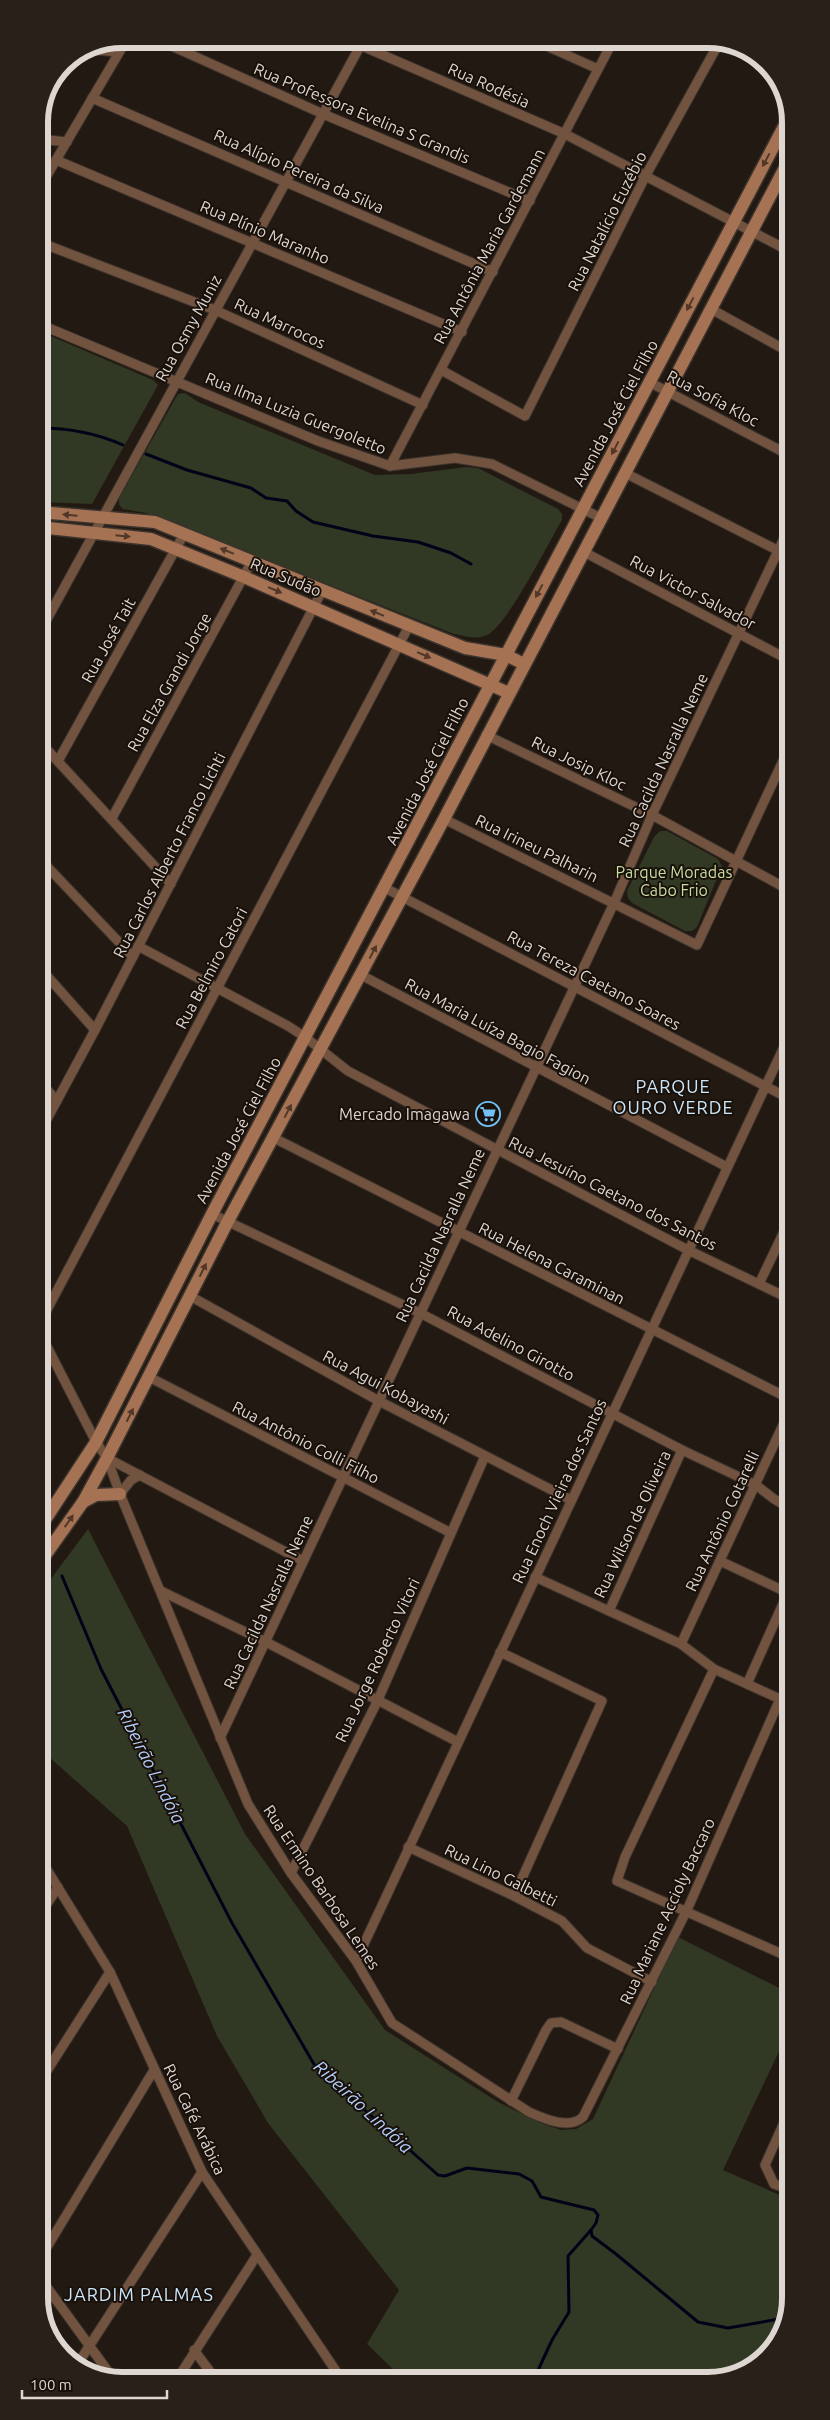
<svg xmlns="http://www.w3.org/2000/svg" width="830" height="2420" viewBox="0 0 830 2420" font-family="Ubuntu,sans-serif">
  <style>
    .green { fill: #313823 }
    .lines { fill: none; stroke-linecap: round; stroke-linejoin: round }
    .stream { stroke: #000318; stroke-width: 3 }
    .street-casing { stroke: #3c332d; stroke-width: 11 }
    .secondary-casing { stroke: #3c332d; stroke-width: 15 }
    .street { stroke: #72533f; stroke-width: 9 }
    .secondary { stroke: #a57253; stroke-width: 12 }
    .oneway { fill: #513727 }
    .labels { text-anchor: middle; stroke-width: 4; stroke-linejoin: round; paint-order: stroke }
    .street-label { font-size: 16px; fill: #ddd6d1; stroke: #19100a }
    .park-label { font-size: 16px; fill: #c8dea1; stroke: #19100a }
    .poi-label { font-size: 16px; fill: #ddd6d1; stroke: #19100a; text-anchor: end }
    .neighbourhood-label { font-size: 18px; letter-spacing: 1px; fill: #cbe7fa; stroke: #19100a }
    .water-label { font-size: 18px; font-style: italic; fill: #b1cffa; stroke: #19100a }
    .rim { fill: none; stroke: #ddd6d1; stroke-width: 6 }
  </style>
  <rect width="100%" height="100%" fill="#221912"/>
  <g class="green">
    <polygon points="39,331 153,380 158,385 92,504 39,502"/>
    <path d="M185,393l13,9 177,73 36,-1 55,-7 12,1 80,41 4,5v6c-13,22 -55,106 -75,115 -11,5 -22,1 -33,-1l-308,-121 -23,-4 -4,-4v-7l59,-104z"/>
    <polygon points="660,831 667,831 718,859 722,866 697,927 692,931 685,931 632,903 628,898 627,891 654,837"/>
    <polygon points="88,1529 245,1834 385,2030 498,2102 541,2123 561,2130 576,2129 593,2119 678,1937 791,1994 791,2026 723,2170 791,2200 791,2299 774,2349 730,2379 404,2380 367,2344 399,2290 268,2123 217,2036 127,1826 41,1750 41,1592"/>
  </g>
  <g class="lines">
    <g class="stream">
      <path d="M39,428c30,0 57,5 84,17"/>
      <polyline points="146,454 187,470 251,488 266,498 287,501 296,511 313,522 373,536 418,542 451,553 471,564"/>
      <polyline points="62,1576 101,1669 232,1923 315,2066 438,2175 445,2176 467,2168 519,2174 532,2181 541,2197 594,2210 598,2215 596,2223 591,2230 592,2236 616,2254 698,2322 728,2328 785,2318"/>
      <polyline points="534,2379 552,2340 569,2312 568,2256 591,2230"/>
    </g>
    <defs>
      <g id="street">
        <polyline points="156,39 323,114 530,201"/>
        <polyline points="346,39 565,134 789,251"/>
        <polyline points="531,39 598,69"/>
        <polyline points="94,50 119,52"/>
        <polyline points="92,98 493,272"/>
        <polyline points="39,139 67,142"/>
        <polyline points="56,160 462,332"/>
        <polyline points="39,189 127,39"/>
        <polyline points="39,242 215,310 423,405"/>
        <polyline points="711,309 789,352"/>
        <polyline points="39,324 318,441 390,466 455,458 492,464 601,518"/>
        <polyline points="441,370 525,416 646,175 720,41"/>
        <polyline points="649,382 789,455"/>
        <polyline points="390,466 614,39"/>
        <polyline points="625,473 789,556"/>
        <polyline points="584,552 789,660"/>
        <polyline points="40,632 364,39"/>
        <polyline points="486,735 652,815 789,890"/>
        <polyline points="40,742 171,884"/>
        <polyline points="58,761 184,534"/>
        <polyline points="112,818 252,561"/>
        <polyline points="444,819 697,945 789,748"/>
        <polyline points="40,859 133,957"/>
        <polyline points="385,888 790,1099"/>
        <polyline points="138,946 288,1026 305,1037 348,1071 688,1250 790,1299"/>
        <polyline points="40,968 95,1030"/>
        <polyline points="361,975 727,1167"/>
        <polyline points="40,1082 57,1101"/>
        <polyline points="40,1132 95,1030 322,591"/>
        <polyline points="274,1138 790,1399"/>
        <polyline points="212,1214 420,1313 682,1450 756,1485 774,1499 790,1508"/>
        <polyline points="759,1284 790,1219"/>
        <polyline points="190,1296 379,1401 571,1500"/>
        <polyline points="40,1323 409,626"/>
        <path d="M40,1333l56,109 11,16 13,36 128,310 43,69 65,88 36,62 137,89c16,7 40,18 54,5l104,-207 93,-211"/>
        <polyline points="149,1377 451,1533"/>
        <polyline points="107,1458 303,1561"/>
        <polyline points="120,1494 131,1480 140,1475"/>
        <polyline points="720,1561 782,1590 786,1597 747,1684"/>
        <polyline points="535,1577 681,1644 714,1669 791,1704"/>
        <polyline points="161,1591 266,1642 458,1742"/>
        <polyline points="609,1611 682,1450"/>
        <polyline points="681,1644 790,1410"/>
        <polyline points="500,1652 602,1701 514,1896"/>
        <polyline points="714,1669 625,1857 617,1881 791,1958"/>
        <polyline points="220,1738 614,903 652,815 789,528"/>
        <polyline points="408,1847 514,1896 562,1921 587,1948 652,1982"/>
        <polyline points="41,1860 110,1972 202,2172 342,2380"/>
        <polyline points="291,1873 377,1702 485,1456"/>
        <polyline points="41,1913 58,1887"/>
        <polyline points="356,1961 790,1034"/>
        <polyline points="41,2080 110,1972"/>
        <polyline points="511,2101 546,2030 551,2023 561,2022 618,2049"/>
        <polyline points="791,2107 765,2165 774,2184 791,2190"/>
        <polyline points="41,2257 154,2070"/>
        <polyline points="41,2279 115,2381"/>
        <polyline points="194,2350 217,2381"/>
        <polyline points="77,2365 202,2172"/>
        <polyline points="176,2381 257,2255"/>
      </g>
      <g id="secondary">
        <polyline points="39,512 155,522 465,648 506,655 524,664"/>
        <polyline points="39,527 151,539 244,577 509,693"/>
        <polyline points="83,1502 96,1495 120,1494"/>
        <polyline points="41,1526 96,1442 212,1214 789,117"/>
        <polyline points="41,1561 83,1502 107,1458 228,1221 444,819 789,160"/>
      </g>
    </defs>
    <use href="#street" class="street-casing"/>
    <use href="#secondary" class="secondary-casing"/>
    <use href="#street" class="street"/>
    <use href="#secondary" class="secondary"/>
  </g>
  <defs><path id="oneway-solid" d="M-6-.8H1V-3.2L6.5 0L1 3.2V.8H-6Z" transform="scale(1.25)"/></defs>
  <g class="oneway">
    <use href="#oneway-solid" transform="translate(766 160) rotate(118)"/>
    <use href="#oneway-solid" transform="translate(690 304) rotate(118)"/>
    <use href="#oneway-solid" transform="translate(615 448) rotate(118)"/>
    <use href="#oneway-solid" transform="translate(70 515) rotate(-175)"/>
    <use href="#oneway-solid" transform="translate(123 536) rotate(6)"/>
    <use href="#oneway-solid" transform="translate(227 551) rotate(-158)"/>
    <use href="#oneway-solid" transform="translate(275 590) rotate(23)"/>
    <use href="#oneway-solid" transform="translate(539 591) rotate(118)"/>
    <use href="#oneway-solid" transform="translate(377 613) rotate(-158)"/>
    <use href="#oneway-solid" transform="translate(424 655) rotate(23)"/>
    <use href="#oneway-solid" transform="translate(373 952) rotate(-62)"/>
    <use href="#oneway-solid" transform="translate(288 1111) rotate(-62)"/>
    <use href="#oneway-solid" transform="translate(203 1270) rotate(-63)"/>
    <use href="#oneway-solid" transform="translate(130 1415) rotate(-63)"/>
    <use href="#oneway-solid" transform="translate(69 1521) rotate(-55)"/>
  </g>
  <defs>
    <symbol id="supermarket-ring" viewBox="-11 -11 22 22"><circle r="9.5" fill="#19100a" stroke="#72c1f5" stroke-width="1.5"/><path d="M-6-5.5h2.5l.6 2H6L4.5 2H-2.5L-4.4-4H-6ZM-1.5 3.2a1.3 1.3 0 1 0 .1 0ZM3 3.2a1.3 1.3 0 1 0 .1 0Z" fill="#72c1f5"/></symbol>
  </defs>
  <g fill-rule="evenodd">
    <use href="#supermarket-ring" x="474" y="1100" width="28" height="28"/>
  </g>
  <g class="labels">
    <g class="street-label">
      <text transform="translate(489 85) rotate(24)" y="6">Rua Rodésia</text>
      <text transform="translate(362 113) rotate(23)" y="6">Rua Professora Evelina S Grandis</text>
      <text transform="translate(299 171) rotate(24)" y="6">Rua Alípio Pereira da Silva</text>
      <text transform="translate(607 221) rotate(-63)" y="6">Rua Natalício Euzébio</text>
      <text transform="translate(265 232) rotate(23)" y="6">Rua Plínio Maranho</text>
      <text transform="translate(489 246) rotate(-62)" y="6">Rua Antônia Maria Gardemann</text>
      <text transform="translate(280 323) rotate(25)" y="6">Rua Marrocos</text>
      <text transform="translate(188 328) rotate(-61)" y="6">Rua Osmy Muniz</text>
      <text transform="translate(713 398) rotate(28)" y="6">Rua Sofia Kloc</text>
      <text transform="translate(296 413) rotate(22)" y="6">Rua Ilma Luzia Guergoletto</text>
      <text transform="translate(615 413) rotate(-62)" y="6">Avenida José Ciel Filho</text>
      <text transform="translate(286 577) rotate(23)" y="6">Rua Sudão</text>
      <text transform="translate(693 592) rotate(28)" y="6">Rua Victor Salvador</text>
      <text transform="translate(108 640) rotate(-61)" y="6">Rua José Tait</text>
      <text transform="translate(169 682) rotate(-61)" y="6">Rua Elza Grandi Jorge</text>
      <text transform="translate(663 760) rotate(-65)" y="6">Rua Cacilda Nasralla Neme</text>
      <text transform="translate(579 763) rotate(26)" y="6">Rua Josip Kloc</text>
      <text transform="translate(427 771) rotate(-63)" y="6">Avenida José Ciel Filho</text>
      <text transform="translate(537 848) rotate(26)" y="6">Rua Irineu Palharin</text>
      <text transform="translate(169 855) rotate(-63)" y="6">Rua Carlos Alberto Franco Lichti</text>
      <text transform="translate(211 968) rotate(-62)" y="6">Rua Belmiro Catori</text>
      <text transform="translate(594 980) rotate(28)" y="6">Rua Tereza Caetano Soares</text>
      <text transform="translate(498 1031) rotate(28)" y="6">Rua Maria Luíza Bagio Fagion</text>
      <text transform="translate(238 1130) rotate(-62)" y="6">Avenida José Ciel Filho</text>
      <text transform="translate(613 1193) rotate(27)" y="6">Rua Jesuíno Caetano dos Santos</text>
      <text transform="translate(440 1235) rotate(-65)" y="6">Rua Cacilda Nasralla Neme</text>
      <text transform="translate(552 1263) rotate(27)" y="6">Rua Helena Caraminan</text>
      <text transform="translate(511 1343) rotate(28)" y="6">Rua Adelino Girotto</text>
      <text transform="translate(386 1387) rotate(28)" y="6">Rua Agui Kobayashi</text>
      <text transform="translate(306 1442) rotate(27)" y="6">Rua Antônio Colli Filho</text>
      <text transform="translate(559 1491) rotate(-65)" y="6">Rua Enoch Vieira dos Santos</text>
      <text transform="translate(722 1521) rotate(-65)" y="6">Rua Antônio Cotarelli</text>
      <text transform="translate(632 1524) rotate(-65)" y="6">Rua Wilson de Oliveira</text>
      <text transform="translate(268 1602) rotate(-65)" y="6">Rua Cacilda Nasralla Neme</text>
      <text transform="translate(377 1660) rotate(-65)" y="6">Rua Jorge Roberto Vitori</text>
      <text transform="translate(501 1875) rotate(26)" y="6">Rua Lino Galbetti</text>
      <text transform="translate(322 1887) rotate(56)" y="6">Rua Ermino Barbosa Lemes</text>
      <text transform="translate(667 1911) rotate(-65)" y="6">Rua Mariane Accioly Baccaro</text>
      <text transform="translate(195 2119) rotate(64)" y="6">Rua Café Arábica</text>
    </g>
    <g class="park-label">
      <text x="674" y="878">Parque Moradas<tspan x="674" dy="18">Cabo Frio</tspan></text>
    </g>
    <g class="poi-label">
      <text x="470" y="1120">Mercado Imagawa</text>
    </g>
    <g class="neighbourhood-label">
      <text x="673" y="1093">PARQUE<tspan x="673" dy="21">OURO VERDE</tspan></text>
      <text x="139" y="2301">JARDIM PALMAS</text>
    </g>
    <g class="water-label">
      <text transform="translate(151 1766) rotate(63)" y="6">Ribeirão Lindóia</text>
      <text transform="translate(363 2107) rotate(43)" y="6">Ribeirão Lindóia</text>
    </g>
  </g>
  <path d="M0 0H830V2420H0ZM122 48H708A74 74 0 0 1 782 122V2298A74 74 0 0 1 708 2372H122A74 74 0 0 1 48 2298V122A74 74 0 0 1 122 48Z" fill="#29201a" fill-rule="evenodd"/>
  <path class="rim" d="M122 48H708A74 74 0 0 1 782 122V2298A74 74 0 0 1 708 2372H122A74 74 0 0 1 48 2298V122A74 74 0 0 1 122 48Z"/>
  <path d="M22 2390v8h145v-8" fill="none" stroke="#ddd6d1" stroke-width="2.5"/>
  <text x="30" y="2390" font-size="15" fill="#ddd6d1" stroke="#19100a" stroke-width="4" paint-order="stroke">100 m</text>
</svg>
